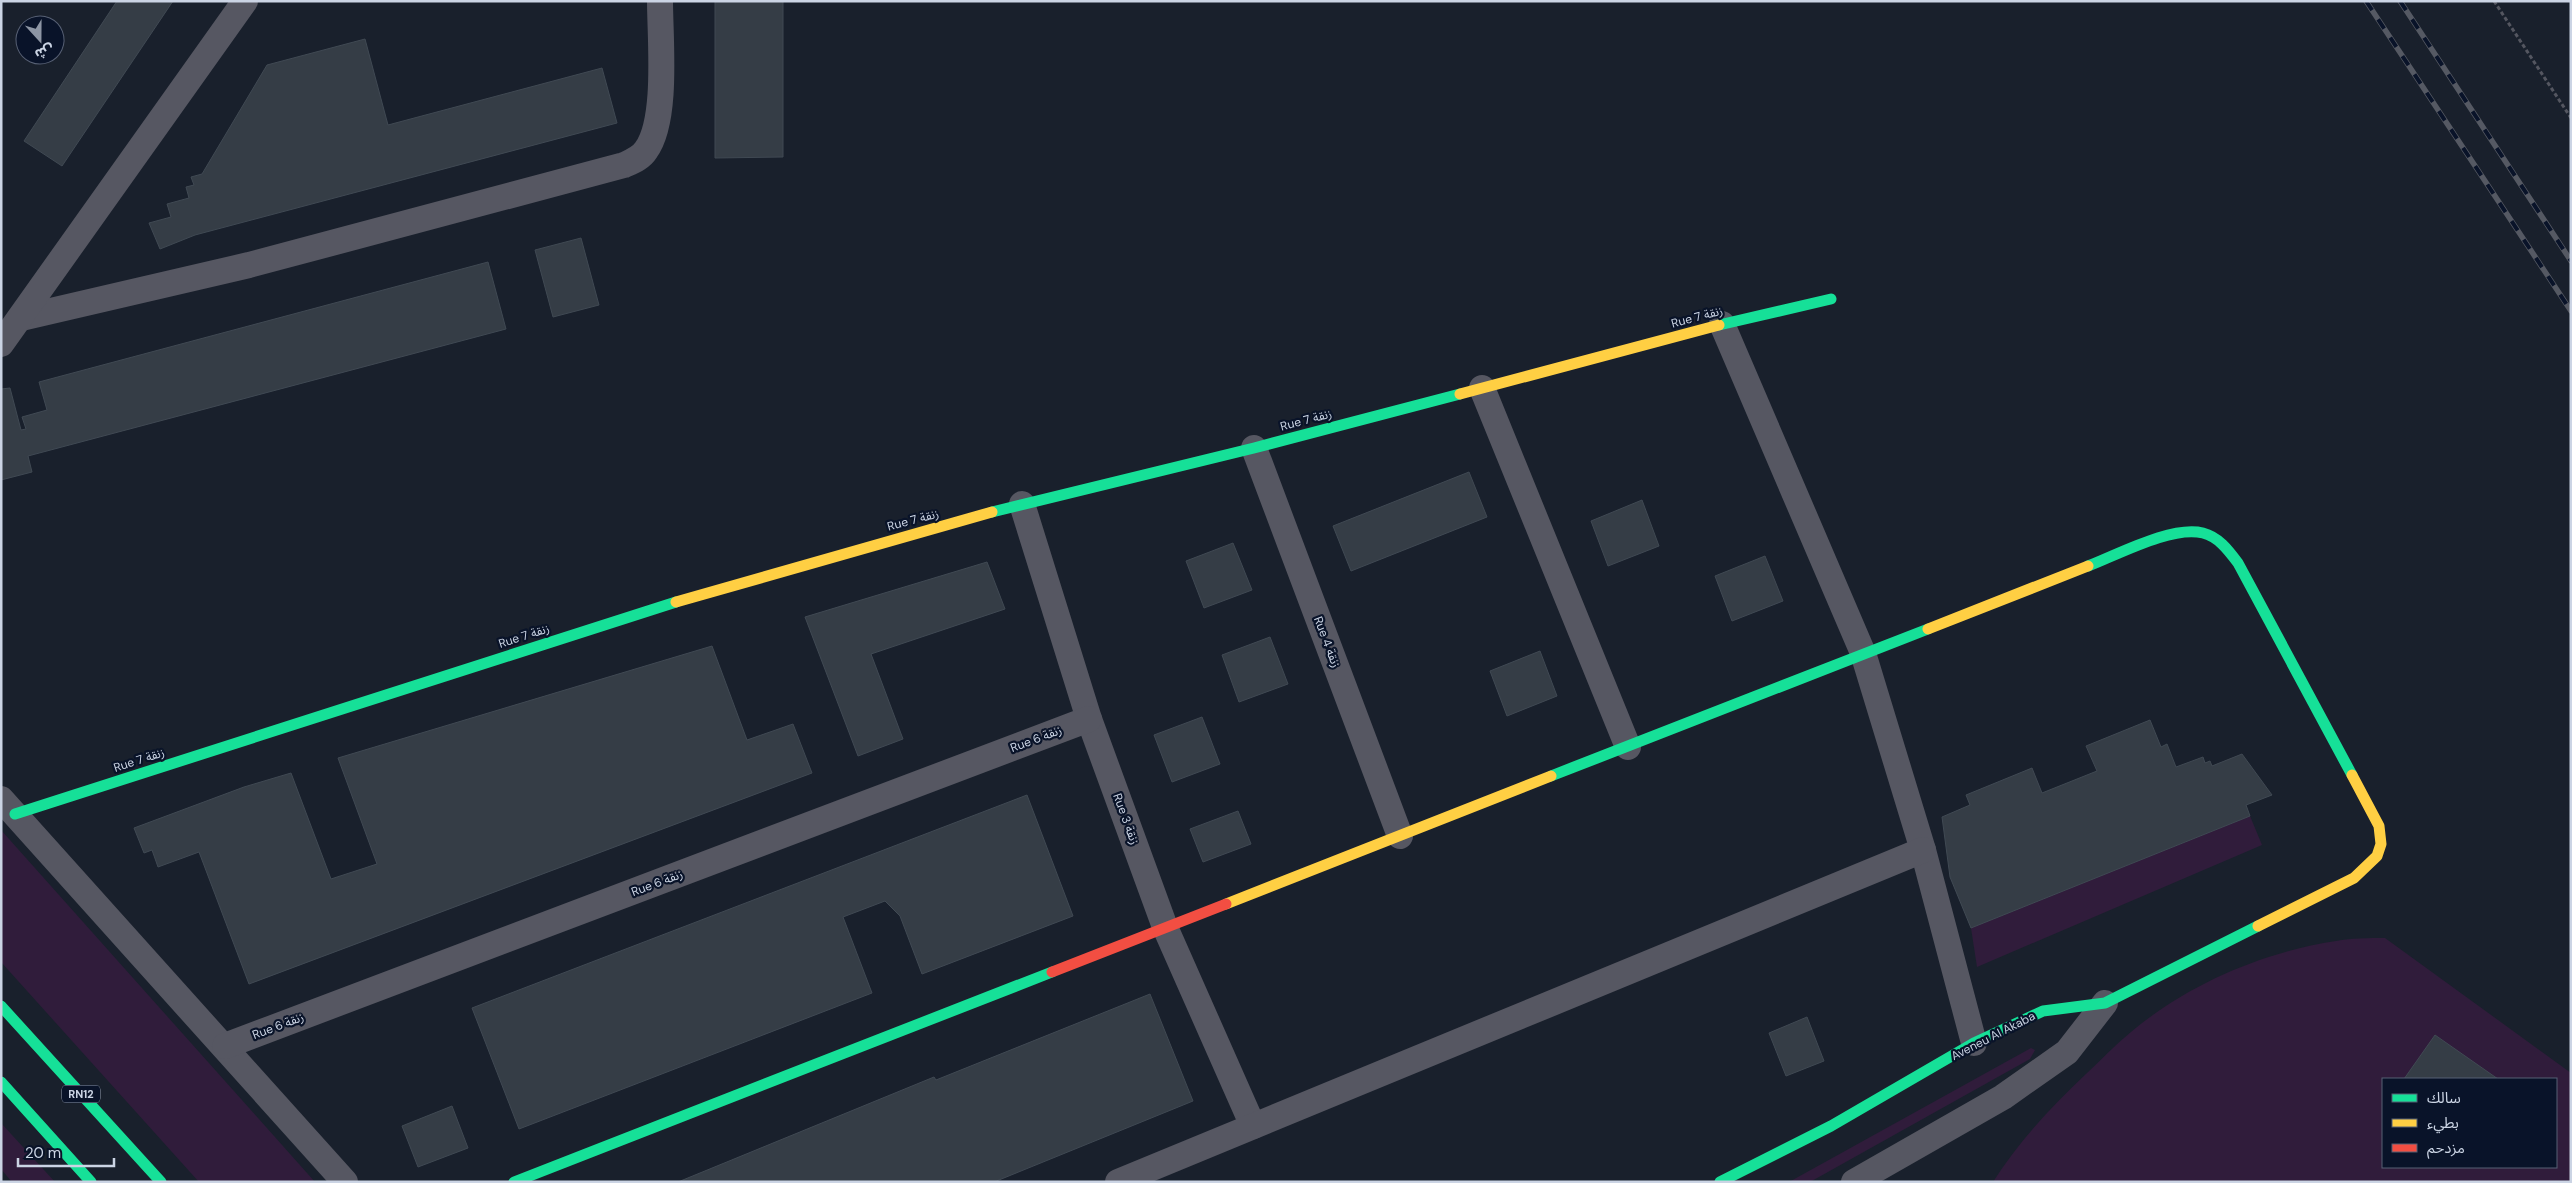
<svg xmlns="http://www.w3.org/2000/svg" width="2572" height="1183" viewBox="0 0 2572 1183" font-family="'DM Sans','Noto Sans Arabic',sans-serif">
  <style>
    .green { fill: #301c3b; fill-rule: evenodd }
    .building { fill: #353d46; stroke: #404953 }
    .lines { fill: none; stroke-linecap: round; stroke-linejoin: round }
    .path { stroke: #545660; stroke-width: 3; stroke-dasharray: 4 2.5; stroke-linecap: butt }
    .street { stroke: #565762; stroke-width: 26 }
    .fast { stroke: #16e098; stroke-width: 11 }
    .slow { stroke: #ffcf43; stroke-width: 11 }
    .jam { stroke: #f24e42; stroke-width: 11 }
    .rail-casing { stroke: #555963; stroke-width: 5.5 }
    .rail { stroke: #091329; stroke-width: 4; stroke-dasharray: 11; stroke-linecap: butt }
    .labels { text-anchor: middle; stroke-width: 4.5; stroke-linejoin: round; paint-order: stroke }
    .shield { fill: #091329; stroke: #919aac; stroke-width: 1 }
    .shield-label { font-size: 11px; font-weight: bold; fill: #cbd4e4 }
    .street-label { font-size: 12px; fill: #cbd4e4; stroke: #091329 }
  </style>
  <rect width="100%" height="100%" fill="#19202c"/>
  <g class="green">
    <polygon points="2250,816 2262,845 1977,967 1971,928"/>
    <polygon points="1,830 315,1182 199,1182 1,962"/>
    <path d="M2385,938l186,135v109h-578c26,-41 59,-76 94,-109 14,-13 28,-28 44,-41 57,-48 132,-80 205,-91 16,-3 33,-3 49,-3zM2383,1079h173v88h-173z"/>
    <polygon points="2031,1048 2035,1050 2030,1059 1810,1182 1789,1182"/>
    <polygon points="1,1123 55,1182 12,1182 1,1169"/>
  </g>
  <g class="building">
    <polygon points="117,1 173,1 62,166 24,141"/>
    <polygon points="715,1 783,1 783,157 715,158"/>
    <polygon points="365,39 388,125 602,68 617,123 195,235 160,249 149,223 171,217 167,204 189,198 186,187 194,185 191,177 202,174 267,65"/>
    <polygon points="581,238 599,305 553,317 535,250"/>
    <polygon points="488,262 506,329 28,456 32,472 1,480 1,389 10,388 21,430 26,429 22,417 47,410 39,382"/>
    <polygon points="1469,472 1487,517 1351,571 1333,526"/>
    <polygon points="1642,500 1659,546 1608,566 1591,521"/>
    <polygon points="1233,543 1252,590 1204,608 1186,561"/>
    <polygon points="1765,556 1783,601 1732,621 1715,576"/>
    <polygon points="987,562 1005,609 871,654 903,739 858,756 805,617"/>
    <polygon points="1270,637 1288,684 1239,702 1222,655"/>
    <polygon points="712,646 747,740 793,724 812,773 249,984 199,852 158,867 152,850 144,853 134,828 244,787 291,773 331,879 377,864 338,758"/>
    <polygon points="1540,651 1557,696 1507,716 1490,671"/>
    <polygon points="1202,717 1220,764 1172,782 1154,735"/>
    <polygon points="2150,720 2161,747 2167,744 2176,767 2203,757 2205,763 2210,761 2212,766 2242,754 2272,795 2246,805 2250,816 1971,928 1950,877 1942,817 1970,805 1966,795 2032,768 2042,793 2097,771 2086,746"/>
    <polygon points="1027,795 1073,916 922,974 900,916 885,901 843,917 872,993 519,1129 472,1008"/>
    <polygon points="1238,811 1251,844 1203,862 1190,829"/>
    <polygon points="1150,994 1193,1101 994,1182 678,1182 934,1077 936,1080"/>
    <polygon points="1807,1017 1824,1061 1786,1076 1769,1033"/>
    <polygon points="2435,1035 2498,1079 2404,1079"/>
    <polygon points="452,1106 468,1148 418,1167 402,1126"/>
  </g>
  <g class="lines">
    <polyline class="path" points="2494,1 2571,118"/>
    <g class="street">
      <path d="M21,318l228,-53 375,-100c9,-4 17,-7 22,-15 22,-30 14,-111 14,-149"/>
      <polyline points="1722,324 1863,653 1923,850 1974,1043"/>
      <polyline points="1,344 245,1"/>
      <polyline points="1482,388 1628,747"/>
      <polyline points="1254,448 1400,836"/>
      <polyline points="1022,504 1089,719 1165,927 1253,1126"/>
      <polyline points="1,799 345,1182"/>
      <polyline points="225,1046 1089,719"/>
      <polyline points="1118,1182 1923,850"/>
      <polyline points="1854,1182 2003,1097 2067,1052 2105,1003"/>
    </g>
    <g class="fast">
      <polyline points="1719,325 1831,299"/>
      <polyline points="992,512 1254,448 1460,394"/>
      <path d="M2088,566c29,-11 84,-41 115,-33 16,4 26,18 35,30l114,212"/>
      <polyline points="1551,776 1928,629"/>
      <polyline points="15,814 676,602"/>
      <polyline points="1,1006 161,1182"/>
      <polyline points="1,1082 91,1182"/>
      <polyline points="514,1182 1052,972"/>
      <polyline points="1720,1182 1831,1126 1974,1043 2043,1011 2105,1003 2258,926"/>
    </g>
    <g class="slow">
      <polyline points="1460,394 1719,325"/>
      <polyline points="676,602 992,512"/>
      <polyline points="1928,629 2088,566"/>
      <polyline points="1226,904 1551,776"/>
      <polyline points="2258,926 2354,878 2377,856 2381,844 2379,826 2352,775"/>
    </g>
    <polyline class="jam" points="1052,972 1226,904"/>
    <defs>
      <g id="rail">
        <polyline points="2366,1 2571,311"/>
        <polyline points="2400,1 2571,261"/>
      </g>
    </defs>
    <use href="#rail" class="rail-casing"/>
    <use href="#rail" class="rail"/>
  </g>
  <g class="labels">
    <rect class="shield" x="62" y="1085.5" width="38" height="17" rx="4"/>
    <g class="shield-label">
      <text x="81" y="1098">RN12</text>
    </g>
    <g class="street-label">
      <text transform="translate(1697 317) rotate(-15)" y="4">Rue 7 زنقة</text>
      <text transform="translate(1306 420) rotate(-15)" y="4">Rue 7 زنقة</text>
      <text transform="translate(913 520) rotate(-15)" y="4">Rue 7 زنقة</text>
      <text transform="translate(524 636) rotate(-18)" y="4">Rue 7 زنقة</text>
      <text transform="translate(1327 642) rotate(69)" y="4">Rue 4 زنقة</text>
      <text transform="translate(1036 739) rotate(-21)" y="4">Rue 6 زنقة</text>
      <text transform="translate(139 760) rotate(-18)" y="4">Rue 7 زنقة</text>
      <text transform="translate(1126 819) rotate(70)" y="4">Rue 3 زنقة</text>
      <text transform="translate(657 883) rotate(-21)" y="4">Rue 6 زنقة</text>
      <text transform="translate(278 1026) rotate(-21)" y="4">Rue 6 زنقة</text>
      <text transform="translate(1993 1036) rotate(-27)" y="4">Aveneu Al Akaba</text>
    </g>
  </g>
  <rect width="2572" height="1183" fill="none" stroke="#cbd4e4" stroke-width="5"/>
  <rect x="2382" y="1078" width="175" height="90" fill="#091329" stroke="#576074"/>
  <rect x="2392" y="1094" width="25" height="8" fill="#16e098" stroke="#576074"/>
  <text x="2427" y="1103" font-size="15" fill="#cbd4e4">سالك</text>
  <rect x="2392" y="1119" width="25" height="8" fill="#ffcf43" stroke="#576074"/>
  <text x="2427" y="1128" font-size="15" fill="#cbd4e4">بطيء</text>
  <rect x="2392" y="1144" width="25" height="8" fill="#f24e42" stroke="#576074"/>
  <text x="2427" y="1153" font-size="15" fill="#cbd4e4">مزدحم</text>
  <g transform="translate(40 40) rotate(159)"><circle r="24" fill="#091329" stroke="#576074"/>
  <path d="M0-4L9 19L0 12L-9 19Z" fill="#8d95a4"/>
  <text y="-8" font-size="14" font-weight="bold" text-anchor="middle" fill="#cbd4e4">ش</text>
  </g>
  <path d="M18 1158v8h96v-8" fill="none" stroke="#cbd4e4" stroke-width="2.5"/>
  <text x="25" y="1158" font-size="15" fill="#cbd4e4" stroke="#091329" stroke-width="4" paint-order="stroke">20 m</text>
</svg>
